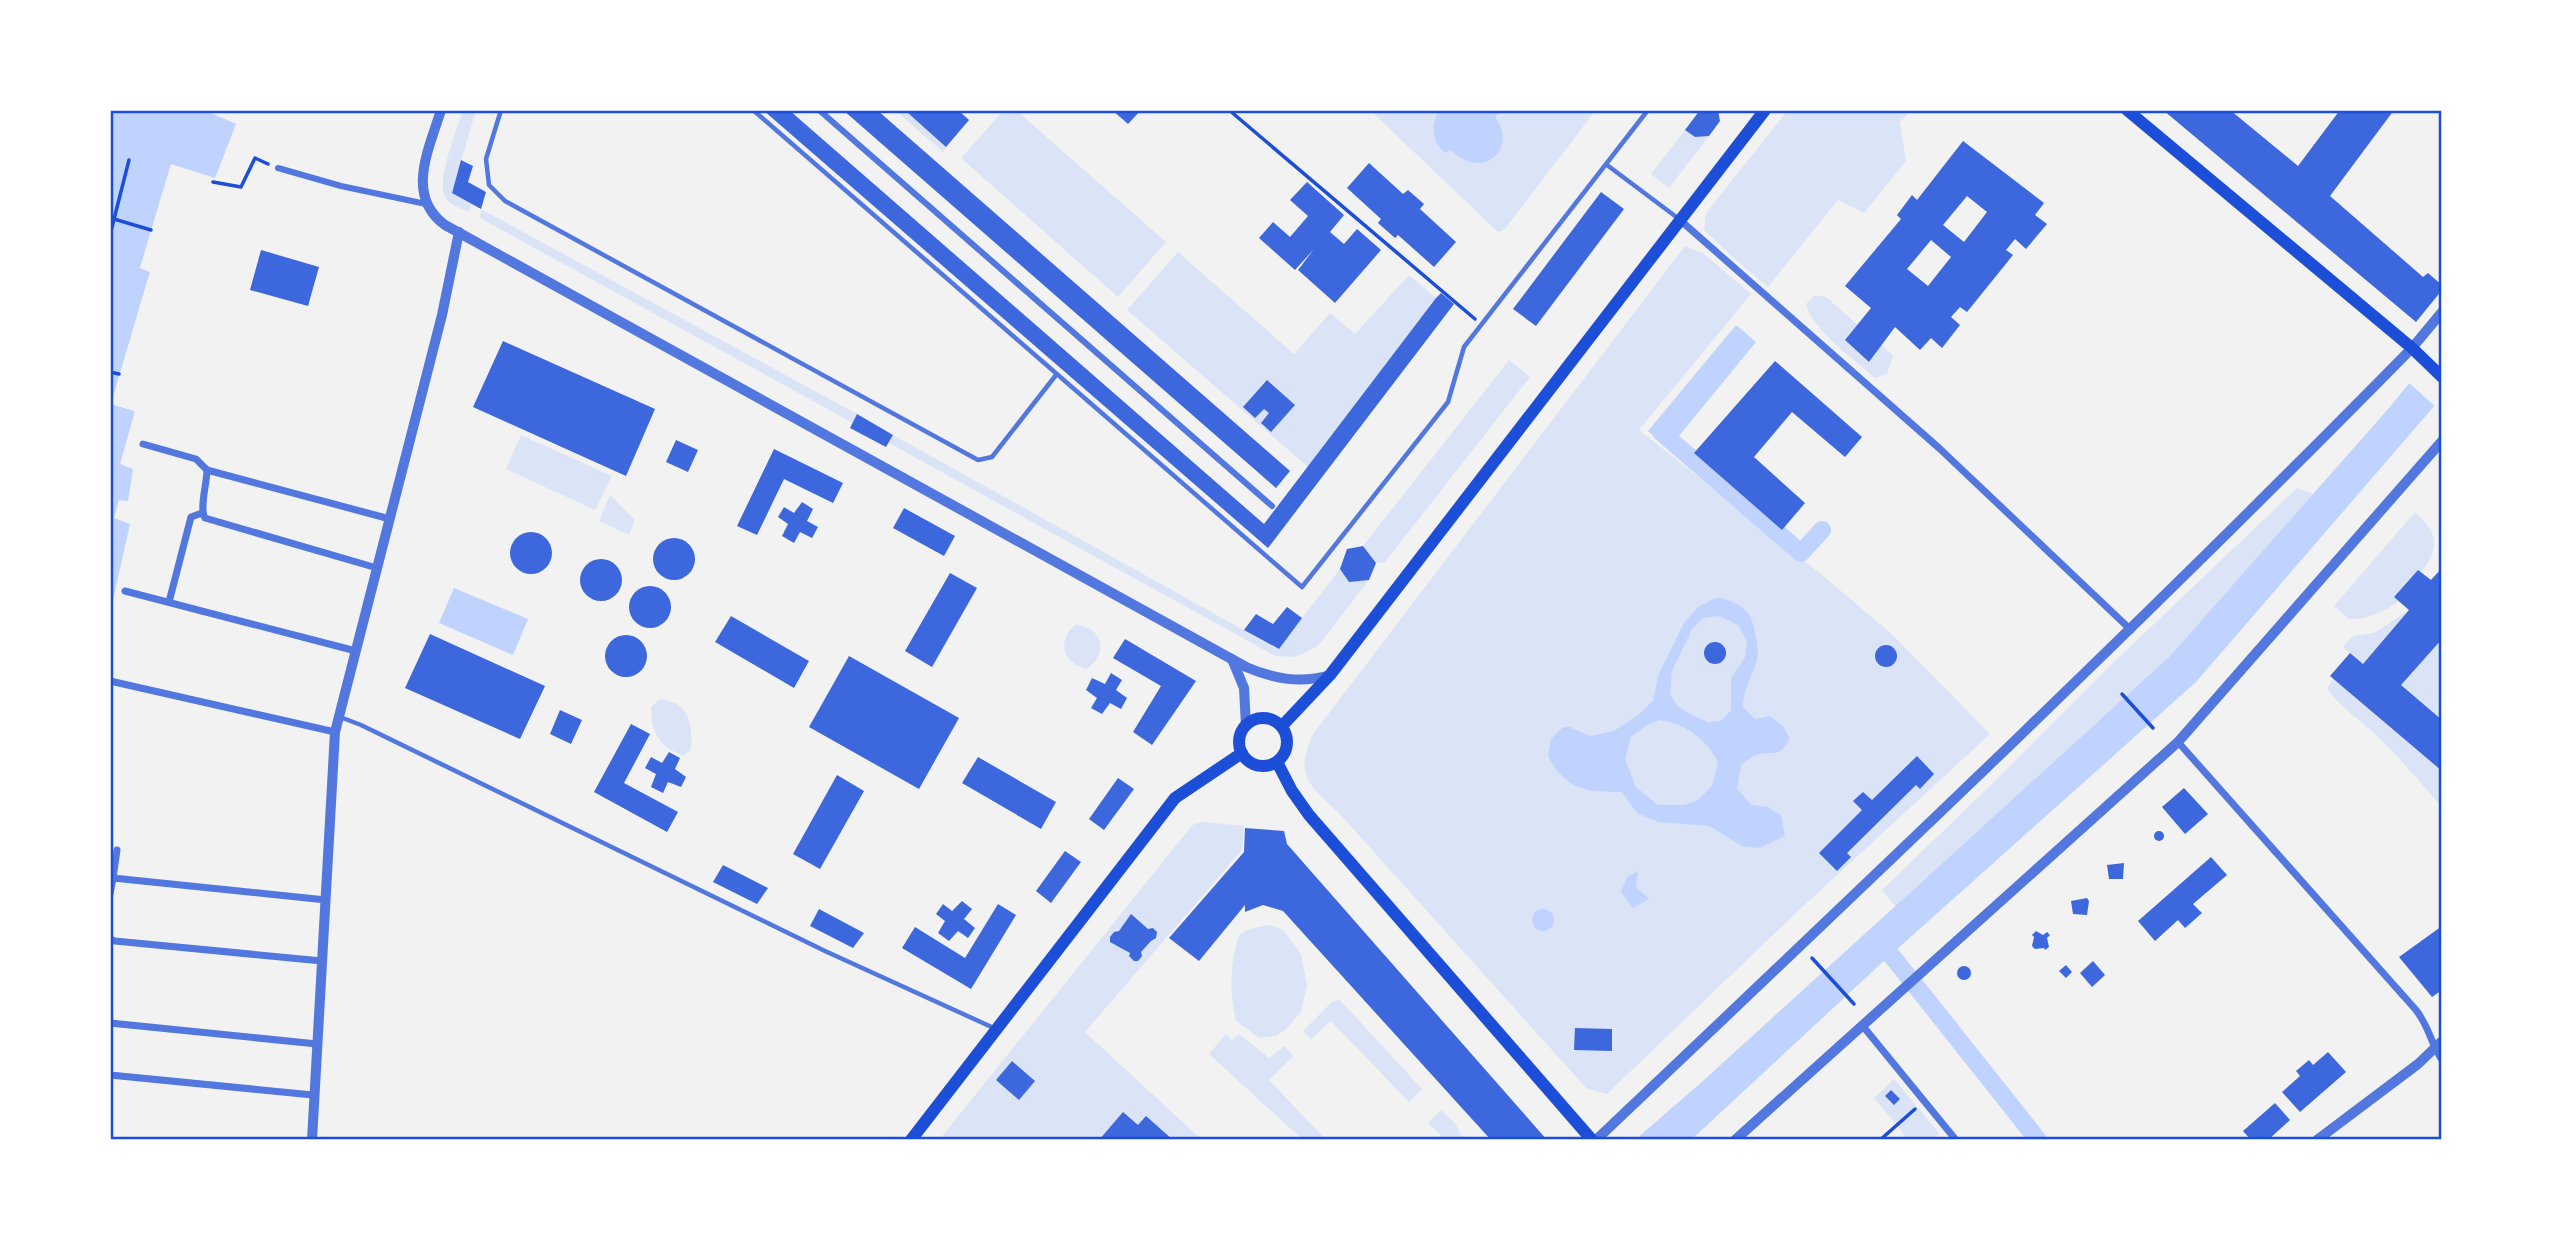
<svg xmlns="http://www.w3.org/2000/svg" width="2552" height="1250" viewBox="0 0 2552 1250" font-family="'Fira Sans',sans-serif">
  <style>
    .green { fill: #dbe4f7 }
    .water { fill: #bfd3fe; fill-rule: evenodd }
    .pier { fill: #f2f2f2 }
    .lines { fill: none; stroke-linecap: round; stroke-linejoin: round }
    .canal { stroke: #bfd3fe; stroke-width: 18 }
    .building { fill: #3d67dc; fill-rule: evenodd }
    .path { stroke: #1d4ed8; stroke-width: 3.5 }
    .service { stroke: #5277de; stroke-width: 4.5 }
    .pedestrian { stroke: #5277de; stroke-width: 6 }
    .minor { stroke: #5277de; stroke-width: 7 }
    .tertiary { stroke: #5277de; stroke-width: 10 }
    .secondary { stroke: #1d4ed8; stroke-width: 12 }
    .neatline { fill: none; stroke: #1d4ed8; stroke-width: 2.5 }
  </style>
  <rect width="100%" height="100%" fill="#f2f2f2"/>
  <g class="green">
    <path d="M463,110h13l-24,82 20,12 -4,8c-7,-4 -19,-7 -23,-15 -9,-16 12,-69 18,-87z"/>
    <polygon points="895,110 922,110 950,142 943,152"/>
    <polygon points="1004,110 1016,110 1166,242 1118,297 961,158"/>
    <polygon points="1370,110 1596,110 1504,230 1498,232"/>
    <polygon points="1788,110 1910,110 1900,123 1906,161 1864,213 1838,200 1768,287 1737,261 1704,230 1706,213"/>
    <polygon points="1685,130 1695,137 1709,136 1669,188 1651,174"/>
    <polygon points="481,209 857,414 853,423 480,218"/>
    <path d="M1685,246l19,8 47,40 -112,136 182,144 72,61 97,99 -193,178 -190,182 -21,-6 -248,-276c-29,-27 -44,-37 -25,-78z"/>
    <polygon points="1178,252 1294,354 1330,313 1355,334 1409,275 1436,298 1308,467 1127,310"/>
    <path d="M1815,295l11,2 32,28 -12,16 23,21 13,-17 11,11 -6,18 -12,4c-22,-20 -61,-46 -69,-74z"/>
    <polygon points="1509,360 1530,377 1385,562 1376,563 1363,546"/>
    <polygon points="521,435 612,476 595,510 506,469"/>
    <polygon points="893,435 1278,649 1340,569 1349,582 1369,580 1318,646 1296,657 1275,656 889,443"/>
    <polygon points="2297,488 2313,494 2170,656 1895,906 1882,890 1996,780 2113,663"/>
    <polygon points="610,495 635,520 629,535 599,521"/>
    <path d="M2415,512c23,21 26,35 6,60l-3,-2 -24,27 5,4c-17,12 -30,18 -50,18l-15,-13z"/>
    <polygon points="2409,610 2363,664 2343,647 2353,636 2374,633"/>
    <path d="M1075,625c28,1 35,29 11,44 -23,-6 -30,-28 -11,-44z"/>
    <polygon points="2442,639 2442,720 2401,685"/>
    <path d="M2334,678l108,93v36c-22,-25 -43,-50 -67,-73 -16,-15 -37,-28 -48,-46z"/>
    <path d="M661,699c7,2 17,4 22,10 9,10 9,29 8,41l-8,6c-24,-10 -32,-24 -32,-50z"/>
    <polygon points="1204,822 1244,826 1242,850 1085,1032 1202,1140 939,1140 1190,828 1194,824"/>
    <path d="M1269,925l14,5 18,24 6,31 -6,27 -16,18 -9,6 -17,2 -23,-17c-7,-27 -6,-59 3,-86l13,-7z"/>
    <polygon points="1339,999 1422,1089 1409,1102 1331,1021 1311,1039 1303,1031 1332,1002"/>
    <polygon points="1226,1034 1232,1040 1239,1034 1269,1058 1284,1046 1294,1056 1269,1080 1326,1140 1303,1140 1209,1054"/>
    <polygon points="1894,1079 1939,1133 1932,1140 1909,1140 1874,1098"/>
    <polygon points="1441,1110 1455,1123 1462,1137 1461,1140 1436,1140 1441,1135 1428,1123"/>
  </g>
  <g class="water">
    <polygon points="110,110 204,110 236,124 215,178 171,165 140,268 150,272 111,404 135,411 120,464 133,469 128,501 119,500 114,518 130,524 110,613"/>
    <path d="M1439,110h63l-7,7c24,32 -13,65 -44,33l-6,3c-14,-12 -14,-27 -6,-43z"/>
    <polygon points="1736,325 1756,342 1669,448 1648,431"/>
    <polygon points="2442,343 2442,397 2196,682 1886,959 1691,1140 1635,1140 1704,1080 2170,656 2389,408"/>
    <polygon points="454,588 528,619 513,655 439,623"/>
    <path d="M1718,597c25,8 34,13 38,40 1,7 3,16 1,22 -4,18 -14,29 -14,48l12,12 15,-3 12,9 8,13c-10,21 -17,12 -34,17 -5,2 -11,7 -15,10l-4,24 15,16 16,2 13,8 4,21 -26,12 -17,-2 -33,-20 -51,-4 -21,-9 -15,-21c-37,0 -56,-2 -74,-36l3,-17 12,-12h7l20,9 24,-5 24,-16 15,-14 5,-25 26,-53 14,-16zM1719,616l19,9 9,16 -2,16 -14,21v32l-10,11 -13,1 -14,-6 -16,-9 -8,-13 2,-23 20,-42 11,-11zM1660,720c26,4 46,19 58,42l-6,24 -14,14 -13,5h-27l-22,-18 -11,-28 6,-23 18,-12z"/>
    <polygon points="1638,871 1636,887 1649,899 1633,908 1621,892 1627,877"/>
    <circle cx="1543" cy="920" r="11"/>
  </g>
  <g class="pier">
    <polygon points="171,164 215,178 214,181 173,169 144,266 152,269 153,273 115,402 136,408 138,412 111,404 150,272 140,268"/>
    <polygon points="2439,341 2442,343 2442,402 2437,408 2407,381"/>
  </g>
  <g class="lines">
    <g class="canal">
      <polyline points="1666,426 1661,432 1801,553 1822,530"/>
      <polyline points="1880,941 2038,1140"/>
    </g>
  </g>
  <g class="building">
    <polygon points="763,110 789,110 1264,524 1436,298 1441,293 1454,304 1268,548"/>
    <polygon points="843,110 877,110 1290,471 1276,488"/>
    <polygon points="910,110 958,110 969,120 946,147 908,113"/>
    <polygon points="1112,110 1141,110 1128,124"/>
    <polygon points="1700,110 1718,110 1720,121 1709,136 1695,137 1685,130"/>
    <polygon points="2163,110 2230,110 2298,166 2340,110 2394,110 2330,196 2423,277 2428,273 2442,285 2442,290 2416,322"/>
    <path d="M1963,141l81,62 -9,12 12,9 -21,25 -11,-10 -9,11 7,5 -46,57 -7,-5 -9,10 9,8 -18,23 -11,-10 -11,12 -25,-23 -26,35 -24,-22 26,-32 -26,-22 56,-67 -4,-4 15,-20 5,5zM1967,196l20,16 -23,30 -21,-17zM1931,240l20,17 -23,29 -21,-17z"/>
    <polygon points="461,160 473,166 468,182 486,192 481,209 452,193"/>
    <polygon points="1369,163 1403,194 1408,190 1424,204 1420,209 1456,242 1434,267 1398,235 1395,238 1378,223 1381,219 1347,188"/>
    <polygon points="1307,182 1344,215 1330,232 1344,244 1357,229 1381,250 1335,303 1298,270 1314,249 1295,270 1259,238 1273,222 1290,237 1308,216 1290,200"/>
    <polygon points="1601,192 1624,209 1536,326 1513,309"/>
    <polygon points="261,250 319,267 308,306 250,290"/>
    <polygon points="503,341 655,409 626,476 473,407"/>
    <polygon points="1775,361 1862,437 1845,457 1792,412 1754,457 1805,503 1782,530 1694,453"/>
    <polygon points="1267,380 1295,405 1271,432 1261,423 1269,413 1264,409 1255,418 1243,407"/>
    <polygon points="857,414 893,435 886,447 850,428"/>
    <polygon points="676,440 698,450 688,472 666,462"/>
    <polygon points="774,449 843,483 833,503 784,479 757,535 737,526"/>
    <polygon points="802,502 813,509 807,521 818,527 812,538 800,532 794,543 782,536 788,524 778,517 784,507 794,513"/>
    <polygon points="904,508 955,536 944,556 893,528"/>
    <circle cx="531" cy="553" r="21"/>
    <circle cx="674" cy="559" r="21"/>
    <polygon points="1363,546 1376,563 1369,580 1349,582 1340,569 1347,549"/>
    <circle cx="601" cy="580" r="21"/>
    <polygon points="2442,568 2442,639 2401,685 2442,720 2442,771 2330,676 2350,653 2363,664 2409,610 2394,597 2418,570 2431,580"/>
    <polygon points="950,573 977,588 932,667 905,651"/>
    <circle cx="650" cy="607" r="21"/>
    <polygon points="1287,607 1302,618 1279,649 1244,630 1256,614 1273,624"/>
    <polygon points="731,616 809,661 794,688 715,642"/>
    <polygon points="430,634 545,686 520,739 405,688"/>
    <circle cx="626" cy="656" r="21"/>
    <polygon points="1125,639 1196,681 1152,745 1133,732 1161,686 1113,658"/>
    <circle cx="1715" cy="653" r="11"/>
    <circle cx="1886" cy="656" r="11"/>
    <polygon points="849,656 959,718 919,789 809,727"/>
    <polygon points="1111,673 1122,680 1116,690 1127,698 1121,709 1110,703 1102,714 1091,708 1097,698 1086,690 1092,678 1105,684"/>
    <polygon points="560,710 582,720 571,744 550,734"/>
    <polygon points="631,724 650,734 624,783 678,812 667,832 594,792"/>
    <polygon points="669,752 680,758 675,769 686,777 681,787 668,782 663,793 651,787 656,774 645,768 651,757 662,763"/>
    <polygon points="1917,756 1934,774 1920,789 1916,785 1847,853 1851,857 1837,871 1819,853 1862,810 1853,801 1863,792 1872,800"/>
    <polygon points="978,757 1056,802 1041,829 962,783"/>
    <polygon points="837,775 864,791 820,869 793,854"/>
    <polygon points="1118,778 1134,789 1104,830 1089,819"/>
    <polygon points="2184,788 2208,814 2185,834 2162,807"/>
    <polygon points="1245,828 1284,831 1287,844 1547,1140 1491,1140 1283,911 1263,905 1245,912 1245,905 1199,961 1169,938 1244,852"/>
    <circle cx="2159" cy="836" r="5"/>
    <polygon points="1065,851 1081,862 1051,903 1036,891"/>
    <polygon points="2211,857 2227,875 2193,904 2202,913 2185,928 2178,920 2155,941 2138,921"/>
    <polygon points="2124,863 2123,879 2109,879 2107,865"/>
    <polygon points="723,865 768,888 757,904 713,882"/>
    <polygon points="2087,898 2089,901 2087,915 2073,914 2071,901"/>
    <polygon points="962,901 972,909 964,919 975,928 968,938 958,931 949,941 938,933 945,921 936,914 943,904 952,911"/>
    <polygon points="998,904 1016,915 971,989 902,948 915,927 965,958"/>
    <polygon points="819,909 864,933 853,948 810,926"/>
    <polygon points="1131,914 1148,929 1153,928 1157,932 1156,938 1151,941 1141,952 1142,956 1138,961 1134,961 1129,956 1130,953 1110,942 1110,937 1114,932 1119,931"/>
    <polygon points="2442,926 2442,990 2432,997 2399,957"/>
    <polygon points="2036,931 2043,935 2047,932 2050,935 2047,938 2049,947 2045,950 2044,948 2035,949 2032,946 2034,937 2032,935"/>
    <polygon points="2093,961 2105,975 2092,987 2080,973"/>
    <polygon points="2066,965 2072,972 2066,978 2059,971"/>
    <circle cx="1964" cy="973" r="7"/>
    <polygon points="1575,1028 1612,1029 1612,1051 1574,1050"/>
    <polygon points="2328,1052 2346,1072 2300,1112 2282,1092 2300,1076 2296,1071 2309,1060 2313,1065"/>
    <polygon points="1012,1061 1035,1081 1019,1100 996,1080"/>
    <polygon points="1891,1090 1900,1099 1894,1105 1885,1096"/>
    <polygon points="2275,1103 2290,1120 2268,1140 2251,1140 2243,1131"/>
    <polygon points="1123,1112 1138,1125 1146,1116 1173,1140 1099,1140"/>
  </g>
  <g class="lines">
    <g class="path">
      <polyline points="1229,110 1475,319"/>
      <polyline points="213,182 241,187 255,158 268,164"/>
      <polyline points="114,219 151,230"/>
      <polyline points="111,231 129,160"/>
      <polyline points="110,372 119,374"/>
      <polyline points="2122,694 2153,728"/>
      <polyline points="1812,958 1854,1004"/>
      <polyline points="1880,1140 1915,1109"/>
    </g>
    <g class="service">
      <polyline points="501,110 486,159 489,185 505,201 978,460 992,457 1056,375"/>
      <polyline points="753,110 1302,587 1448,402 1464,347 1648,110"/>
      <polyline points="1607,165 1679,219"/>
      <polyline points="340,717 361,725 825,951 996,1029"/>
    </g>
    <g class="pedestrian">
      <polyline points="819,110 1272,506"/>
      <polyline points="278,168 341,186 426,204"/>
    </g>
    <g class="minor">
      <polyline points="1680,220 1939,448 2131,630"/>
      <polyline points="143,444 196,459 207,470 390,519"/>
      <path d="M207,470c0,13 -8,39 -2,48l172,50"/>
      <polyline points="125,591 356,651"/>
      <polyline points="169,602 191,517 202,513"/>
      <polyline points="110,681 335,732"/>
      <path d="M2178,742l238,268c14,18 14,32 26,50"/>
      <polyline points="113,878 117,850"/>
      <polyline points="110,894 113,878 326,900"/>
      <polyline points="110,939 115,941 322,961"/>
      <polyline points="110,1023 317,1044"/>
      <polyline points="1862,1025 1956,1140"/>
      <polyline points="110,1075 313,1095"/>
    </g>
    <g class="tertiary">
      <path d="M441,110c-12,39 -36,86 4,115l801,442c28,12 55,17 84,8"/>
      <polyline points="1232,659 1244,688 1246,726"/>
      <polyline points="312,1140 335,732 442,315 459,232"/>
      <path d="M1596,1140c275,-261 550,-521 816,-792l30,-36"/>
      <polyline points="1735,1140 2178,742 2442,441"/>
      <polyline points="2317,1140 2418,1064 2442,1041"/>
    </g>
    <g class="secondary">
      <polyline points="2127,110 2412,348 2442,377"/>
      <circle cx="1263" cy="742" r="24"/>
      <polyline points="1282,726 1330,675 1765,110"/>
      <polyline points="1277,762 1292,791 1309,815 1592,1140"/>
      <polyline points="911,1140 1175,798 1242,753"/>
    </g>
  </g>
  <rect width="2552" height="1250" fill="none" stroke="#ffffff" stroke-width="224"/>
  <rect x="112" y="112" width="2328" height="1026" class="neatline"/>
</svg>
